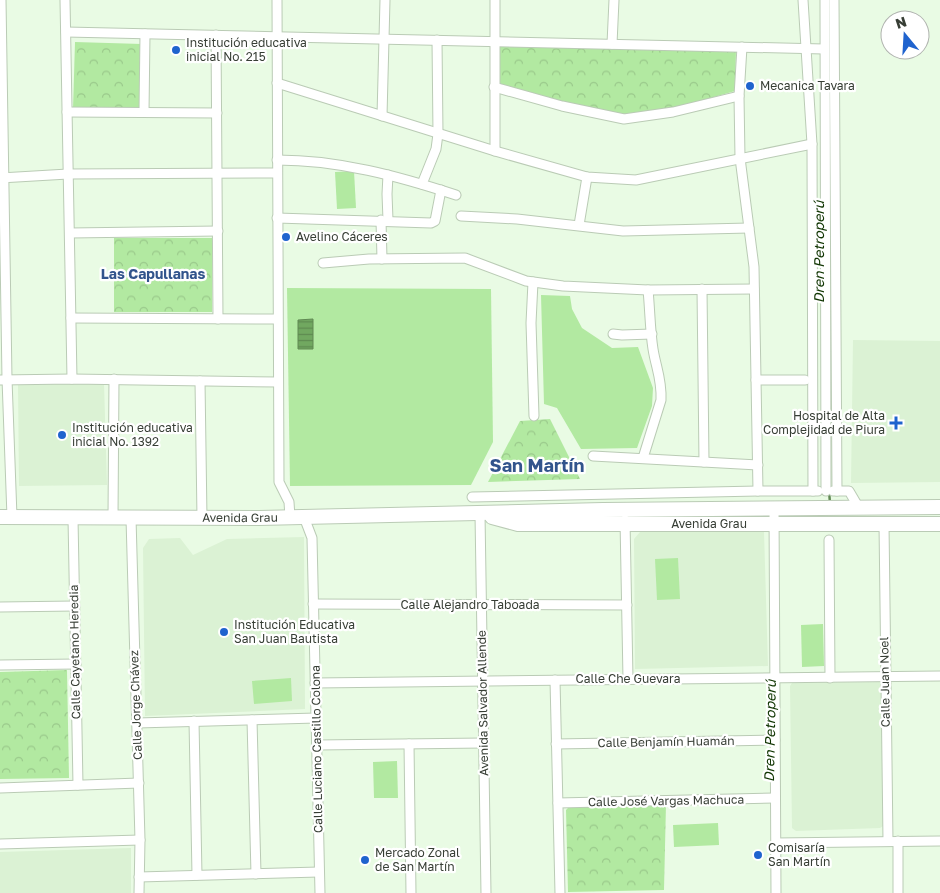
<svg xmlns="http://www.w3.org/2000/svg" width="940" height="893" viewBox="0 0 940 893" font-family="'Golos Text',sans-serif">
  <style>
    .built { fill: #dbf2d4 }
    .grass { fill: #b2e9a1 }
    .park { fill: url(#park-crowns) }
    .water { fill: url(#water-rules); stroke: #608853 }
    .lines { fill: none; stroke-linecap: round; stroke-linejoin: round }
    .stream { stroke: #608853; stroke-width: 2.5 }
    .minor-casing { stroke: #bacbb5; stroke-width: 11 }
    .primary-casing { stroke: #bacbb5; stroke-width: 16 }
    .minor { stroke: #fff; stroke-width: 9 }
    .primary { stroke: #fff; stroke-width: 14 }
    .poi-dot { fill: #1f63ce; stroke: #fff; stroke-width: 2 }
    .labels { text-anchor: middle; stroke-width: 4.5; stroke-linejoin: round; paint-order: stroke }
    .poi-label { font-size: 12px; fill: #373e35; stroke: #fff; text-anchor: start }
    .street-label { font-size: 12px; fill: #373e35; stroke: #fff }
    .water-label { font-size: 14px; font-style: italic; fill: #103502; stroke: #fff }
    .neighbourhood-label { font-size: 14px; font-weight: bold; fill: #32548c; stroke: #fff }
    .district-label { font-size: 18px; font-weight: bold; fill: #32548c; stroke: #fff }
  </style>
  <defs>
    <pattern id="park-crowns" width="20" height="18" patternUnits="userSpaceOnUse" patternTransform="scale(1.25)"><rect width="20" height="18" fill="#b2e9a1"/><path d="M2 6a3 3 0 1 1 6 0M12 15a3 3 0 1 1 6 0" fill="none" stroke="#9ac98b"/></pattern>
    <pattern id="water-rules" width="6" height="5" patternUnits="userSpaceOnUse" patternTransform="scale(1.25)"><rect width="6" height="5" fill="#71a860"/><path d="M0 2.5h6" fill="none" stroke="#5e8a50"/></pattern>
  </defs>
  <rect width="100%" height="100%" fill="#e9fbe4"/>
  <g class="built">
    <polygon points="853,340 940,341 940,482 851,483"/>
    <polygon points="104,383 107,485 19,486 18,385"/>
    <polygon points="640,532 764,532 768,666 635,669 634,539"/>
    <polygon points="304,537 305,709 145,716 143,548 149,539 180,538 193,555 227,539"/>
    <polygon points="880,682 882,683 883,826 880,828 796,831 792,828 790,686 792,683"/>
    <polygon points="131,848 131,893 0,893 0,852"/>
  </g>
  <g class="grass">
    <polygon points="354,171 356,208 337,209 335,172"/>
    <polygon points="287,288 491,289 493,442 471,485 290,486"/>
    <polygon points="541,295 570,296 572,309 582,328 612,348 638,347 653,388 652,406 637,448 581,449 557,408 544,404"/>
    <polygon points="678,558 680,599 657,600 655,559"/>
    <polygon points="823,624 824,666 802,667 801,625"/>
    <polygon points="291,678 292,701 254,704 252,681"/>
    <polygon points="397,761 398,798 374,798 373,762"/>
    <polygon points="718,823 719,845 674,847 673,825"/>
  </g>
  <g class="park">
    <polygon points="75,42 142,44 142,110 73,109"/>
    <polygon points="498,47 736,49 735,91 665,111 613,115 497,84"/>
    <rect x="114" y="238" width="98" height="74"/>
    <polygon points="550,419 580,479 488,482 520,421"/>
    <polygon points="67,670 69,778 0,779 0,672"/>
    <polygon points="666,804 664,890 568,892 566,810 569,807"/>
  </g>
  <polygon class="water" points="313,319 313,349 298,349 298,320"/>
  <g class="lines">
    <polyline class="stream" points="829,491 830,503"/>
    <defs>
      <g id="minor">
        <polyline points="1,0 7,379 12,517"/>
        <polyline points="65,0 72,379"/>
        <polyline points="277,0 279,482 289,502 290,517"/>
        <polyline points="803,0 812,144 813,491"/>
        <polyline points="825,0 826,491"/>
        <polyline points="834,0 837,491"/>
        <polyline points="66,32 824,49"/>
        <polyline points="216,35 218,319"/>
        <polyline points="612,44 614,0"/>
        <polyline points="742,47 739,96 740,158 754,267 758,491"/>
        <polyline points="277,83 495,151 587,177 636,180 812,144"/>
        <polyline points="494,87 562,106 624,119 673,112 739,96"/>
        <polyline points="67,112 217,113"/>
        <polyline points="144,112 145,34"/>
        <polyline points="382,116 385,0"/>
        <polyline points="495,151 495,0"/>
        <path d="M277,160c62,0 121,16 179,35"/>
        <polyline points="0,178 68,174 277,173"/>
        <polyline points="422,184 436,149 438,134 437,40"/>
        <polyline points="461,216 517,219 623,231 749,228"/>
        <polyline points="277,218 431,223 435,221 441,190"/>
        <polyline points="381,220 382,259"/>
        <polyline points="388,220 387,194 388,175"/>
        <polyline points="579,225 587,177"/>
        <polyline points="70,233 218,231"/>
        <polyline points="323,263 369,259 465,258 526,281 563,286 648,290 754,289"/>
        <polyline points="533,282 531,323 534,416"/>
        <polyline points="702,289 704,462"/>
        <polyline points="71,318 277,319"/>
        <polyline points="613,334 622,335 652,334"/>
        <polyline points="0,380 72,379 277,382"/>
        <polyline points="756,380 805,380"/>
        <polyline points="200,381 202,518"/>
        <polyline points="593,456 758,465"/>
        <path d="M643,458l18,-58c1,-21 -5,-32 -8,-51 -3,-19 -3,-39 -5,-59"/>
        <polyline points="833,491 849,491 859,508"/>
        <polyline points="472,497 758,491 818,491"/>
        <polyline points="774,509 776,893"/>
        <polyline points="480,514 486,893"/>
        <polyline points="304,517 312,538 320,893"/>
        <polyline points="73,518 78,785"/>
        <polyline points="113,518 114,379"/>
        <polyline points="131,518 140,840 139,893"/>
        <polyline points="625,520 628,679"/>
        <polyline points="884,524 888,841"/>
        <polyline points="829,540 830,678"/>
        <polyline points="313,604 627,605"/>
        <polyline points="0,607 75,606"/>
        <polyline points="0,665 76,664"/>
        <polyline points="555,680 560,893"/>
        <polyline points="315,683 940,676"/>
        <polyline points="252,720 256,874"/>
        <polyline points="194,721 197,875"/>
        <polyline points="137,723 316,718"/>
        <polyline points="409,744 411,893"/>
        <polyline points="556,744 775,740"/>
        <polyline points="317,745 484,743"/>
        <polyline points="0,788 139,783"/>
        <polyline points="558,803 775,798"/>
        <polyline points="898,841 898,893"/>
        <polyline points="776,843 940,841"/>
        <polyline points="0,844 140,840"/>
        <polyline points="139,877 319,872"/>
      </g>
      <g id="primary">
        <path id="s1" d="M0,517l259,1 344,-8 337,-3"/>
        <path id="s2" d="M492,517l26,7h422"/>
      </g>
    </defs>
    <use href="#minor" class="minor-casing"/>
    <use href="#primary" class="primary-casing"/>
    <use href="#minor" class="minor"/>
    <use href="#primary" class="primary"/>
  </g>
  <g class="poi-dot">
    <circle cx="176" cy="50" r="5"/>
    <circle cx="750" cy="86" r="5"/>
    <circle cx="286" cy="237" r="5"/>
    <path d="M893.5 415.5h5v5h5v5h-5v5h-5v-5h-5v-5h5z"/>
    <circle cx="62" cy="435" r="5"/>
    <circle cx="224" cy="632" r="5"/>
    <circle cx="758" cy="855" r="5"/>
    <circle cx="365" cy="860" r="5"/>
  </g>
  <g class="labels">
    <g class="poi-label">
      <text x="186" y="47">Institución educativa<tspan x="186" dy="14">inicial No. 215</tspan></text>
      <text x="760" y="90">Mecanica Tavara</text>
      <text x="296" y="241">Avelino Cáceres</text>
      <text x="885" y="420" text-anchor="end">Hospital de Alta<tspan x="885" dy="14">Complejidad de Piura</tspan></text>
      <text x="72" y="432">Institución educativa<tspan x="72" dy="14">inicial No. 1392</tspan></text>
      <text x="234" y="629">Institución Educativa<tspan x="234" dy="14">San Juan Bautista</tspan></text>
      <text x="768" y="852">Comisaría<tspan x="768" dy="14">San Martín</tspan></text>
      <text x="375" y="857">Mercado Zonal<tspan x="375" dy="14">de San Martín</tspan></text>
    </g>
    <g class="street-label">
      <text dy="4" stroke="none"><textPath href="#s1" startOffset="240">Avenida Grau</textPath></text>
      <text dy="4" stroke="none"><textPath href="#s2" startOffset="218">Avenida Grau</textPath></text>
      <text x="470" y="609">Calle Alejandro Taboada</text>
      <text transform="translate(75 652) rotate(-91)" y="4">Calle Cayetano Heredia</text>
      <text x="628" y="683">Calle Che Guevara</text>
      <text transform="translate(885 682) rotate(-91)" y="4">Calle Juan Noel</text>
      <text transform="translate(483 703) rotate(-91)" y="4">Avenida Salvador Allende</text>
      <text transform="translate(136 705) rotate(-92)" y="4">Calle Jorge Chávez</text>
      <text transform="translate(666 742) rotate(-1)" y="4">Calle Benjamín Huamán</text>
      <text transform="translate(317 749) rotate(-91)" y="4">Calle Luciano Castillo Colona</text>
      <text transform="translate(666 801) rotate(-1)" y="4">Calle José Vargas Machuca</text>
    </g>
    <g class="water-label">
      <text transform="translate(819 252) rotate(-90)" y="5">Dren Petroperú</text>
      <text transform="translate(770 731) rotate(-89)" y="5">Dren Petroperú</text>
    </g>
    <g class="neighbourhood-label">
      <text x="153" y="279">Las Capullanas</text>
    </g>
    <g class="district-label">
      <text x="537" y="472">San Martín</text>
    </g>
  </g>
  <g transform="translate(905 35) rotate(342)"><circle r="24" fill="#ffffff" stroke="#afb2ae"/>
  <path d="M0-4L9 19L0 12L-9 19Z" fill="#1f63ce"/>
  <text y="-8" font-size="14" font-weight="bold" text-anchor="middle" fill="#373e35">N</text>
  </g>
</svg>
